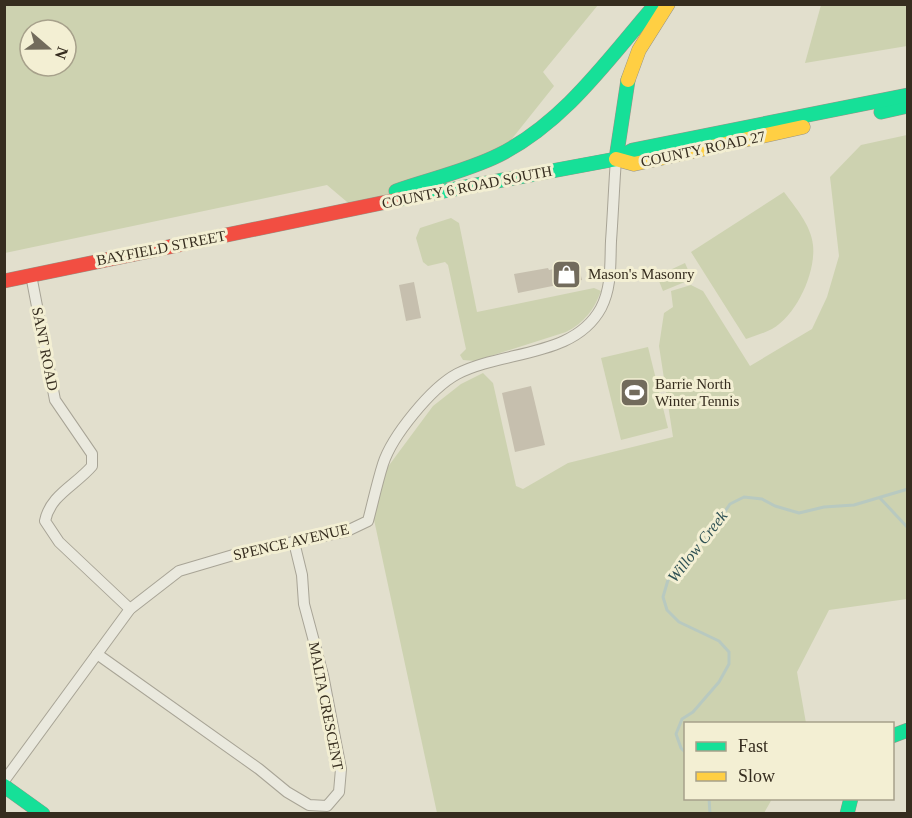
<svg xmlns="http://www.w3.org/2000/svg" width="912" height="818" viewBox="0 0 912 818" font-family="'Times New Roman',serif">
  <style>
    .green { fill: #cdd2b0; fill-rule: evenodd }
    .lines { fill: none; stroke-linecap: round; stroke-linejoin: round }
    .stream { stroke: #b8c9c0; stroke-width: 3 }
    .building { fill: #c6bfae }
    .street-casing { stroke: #a8a496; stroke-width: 12 }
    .fast-casing { stroke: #979386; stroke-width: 15 }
    .slow-casing { stroke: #979386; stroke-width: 15 }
    .jam-casing { stroke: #979386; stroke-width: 15 }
    .street { stroke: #eae9de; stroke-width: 10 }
    .fast { stroke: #16e098; stroke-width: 14 }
    .slow { stroke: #ffcf43; stroke-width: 14 }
    .jam { stroke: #f24e42; stroke-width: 14 }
    .labels { text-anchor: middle; stroke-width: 6; stroke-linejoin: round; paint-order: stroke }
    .street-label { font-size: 15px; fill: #362d1f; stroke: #f3efd3 }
    .poi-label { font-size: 15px; fill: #362d1f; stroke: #f3efd3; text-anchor: start }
    .water-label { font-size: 16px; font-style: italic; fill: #2f5154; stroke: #f3efd3 }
  </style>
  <rect width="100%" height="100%" fill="#e2dfcd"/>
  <g class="green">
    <path d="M4,5h594l-55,67 11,14 -63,79 -138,42 -26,-22 -322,68zM30,30h36v36h-36z"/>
    <polygon points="821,5 907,5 907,46 805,63"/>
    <polygon points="907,135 907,599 829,610 797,672 806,723 686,724 686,798 772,799 764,813 437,813 373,515 387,468 433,406 461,384 483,373 493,383 516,486 523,489 568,463 673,437 659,346 664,313 673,307 671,291 691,285 703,291 750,366 812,329 827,297 839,256 830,177 861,145"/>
    <path d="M784,192c11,15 27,33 29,53 3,27 -16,70 -41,84 -8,4 -17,7 -26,10l-55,-87z"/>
    <path d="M451,218l8,5 18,89 117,-24 7,3c-7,19 -17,32 -35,41l-91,29 -12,-1 -3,-5 6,-6 -18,-84 -3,-3 -17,4 -5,-4 -7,-24 4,-10z"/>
    <polygon points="685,263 692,279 663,291 657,276"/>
    <polygon points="648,347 668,428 621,440 601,358"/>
  </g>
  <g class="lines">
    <g class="stream">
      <polyline points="880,498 908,528"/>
      <polyline points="686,753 681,748 676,734 682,719 693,712 719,682 729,664 729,652 719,641 679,622 667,610 663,597 668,580 707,538 730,504 744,497 762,499 775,506 799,513 824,507 854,505 908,489"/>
      <polyline points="709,798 710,814"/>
    </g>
  </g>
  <g class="building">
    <polygon points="578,264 582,280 518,293 514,274 548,268 549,270"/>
    <polygon points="414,282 421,318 406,321 399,285"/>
    <polygon points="531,386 545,445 515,452 502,393"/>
  </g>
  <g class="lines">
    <defs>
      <g id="street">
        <path d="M31,275l24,125 37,54v12c-16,19 -42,29 -47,55l14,21 71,67"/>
        <polyline points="97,654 259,769 287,792 309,805 327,806 339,792 341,769 323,675 304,604 302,575 294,542"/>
        <path d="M4,781l126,-172 49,-38 61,-18 107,-22 21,-10c5,-19 9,-38 15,-57 9,-28 48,-76 74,-90 46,-24 117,-16 144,-66 11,-21 9,-45 10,-67 2,-27 3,-55 5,-82"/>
      </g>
      <g id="fast">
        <polyline points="881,112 908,106"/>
        <polyline points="616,159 633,150 908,95"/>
        <path d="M396,191c34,-12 71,-20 103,-36 66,-33 110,-97 157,-151"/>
        <polyline points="401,199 616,159 628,80"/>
        <polyline points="892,736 908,730"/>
        <polyline points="4,786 43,814"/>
        <polyline points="847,814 851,798"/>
      </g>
      <g id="slow">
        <polyline points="628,80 639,50 668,4"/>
        <polyline points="616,159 634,164 803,127"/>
      </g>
      <polyline id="jam" points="4,281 401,199"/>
    </defs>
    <use href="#street" class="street-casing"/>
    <use href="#fast" class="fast-casing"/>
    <use href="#slow" class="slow-casing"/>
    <use href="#jam" class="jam-casing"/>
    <use href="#street" class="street"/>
    <use href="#fast" class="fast"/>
    <use href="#slow" class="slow"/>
    <use href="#jam" class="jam"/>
  </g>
  <defs>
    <symbol id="shop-square" viewBox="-11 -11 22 22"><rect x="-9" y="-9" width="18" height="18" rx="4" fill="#726b5c" stroke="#f3efd3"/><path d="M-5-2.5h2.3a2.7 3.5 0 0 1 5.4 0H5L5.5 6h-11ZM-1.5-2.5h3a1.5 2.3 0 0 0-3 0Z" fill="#fff"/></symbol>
    <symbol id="stadium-square" viewBox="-11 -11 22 22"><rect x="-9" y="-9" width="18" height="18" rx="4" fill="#726b5c" stroke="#f3efd3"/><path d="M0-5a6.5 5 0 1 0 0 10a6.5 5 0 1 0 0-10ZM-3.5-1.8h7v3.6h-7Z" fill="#fff"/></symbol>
  </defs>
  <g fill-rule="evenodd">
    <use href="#shop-square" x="550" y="258" width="33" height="33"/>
    <use href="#stadium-square" x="618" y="376" width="33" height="33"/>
  </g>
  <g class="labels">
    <g class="street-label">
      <text transform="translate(703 149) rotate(-12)" y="5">COUNTY ROAD 27</text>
      <text transform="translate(467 187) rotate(-11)" y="5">COUNTY 6 ROAD SOUTH</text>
      <text transform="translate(161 248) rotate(-11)" y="5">BAYFIELD STREET</text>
      <text transform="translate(45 349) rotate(79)" y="5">SANT ROAD</text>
      <text transform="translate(291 542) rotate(-13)" y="5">SPENCE AVENUE</text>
      <text transform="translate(326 706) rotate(79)" y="5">MALTA CRESCENT</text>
    </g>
    <g class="poi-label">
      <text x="588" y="279">Mason's Masonry</text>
      <text x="655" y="389">Barrie North<tspan x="655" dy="17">Winter Tennis</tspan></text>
    </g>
    <g class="water-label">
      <text transform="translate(697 546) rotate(-52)" y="6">Willow Creek</text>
    </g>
  </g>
  <rect width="912" height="818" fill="none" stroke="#362d1f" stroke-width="12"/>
  <rect x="684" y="722" width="210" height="78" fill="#f3efd3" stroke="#a7a18b" stroke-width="1.5"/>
  <rect x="696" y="742" width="30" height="9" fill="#16e098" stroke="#a7a18b" stroke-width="1.5"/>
  <text x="738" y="752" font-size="18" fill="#362d1f">Fast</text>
  <rect x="696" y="772" width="30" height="9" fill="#ffcf43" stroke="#a7a18b" stroke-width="1.5"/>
  <text x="738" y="782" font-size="18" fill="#362d1f">Slow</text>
  <g transform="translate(48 48) rotate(110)"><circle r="28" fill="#f3efd3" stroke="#a7a18b" stroke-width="1.5"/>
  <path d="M0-4.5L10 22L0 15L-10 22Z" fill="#726b5c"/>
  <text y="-9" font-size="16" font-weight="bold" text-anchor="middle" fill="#362d1f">N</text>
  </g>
</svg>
